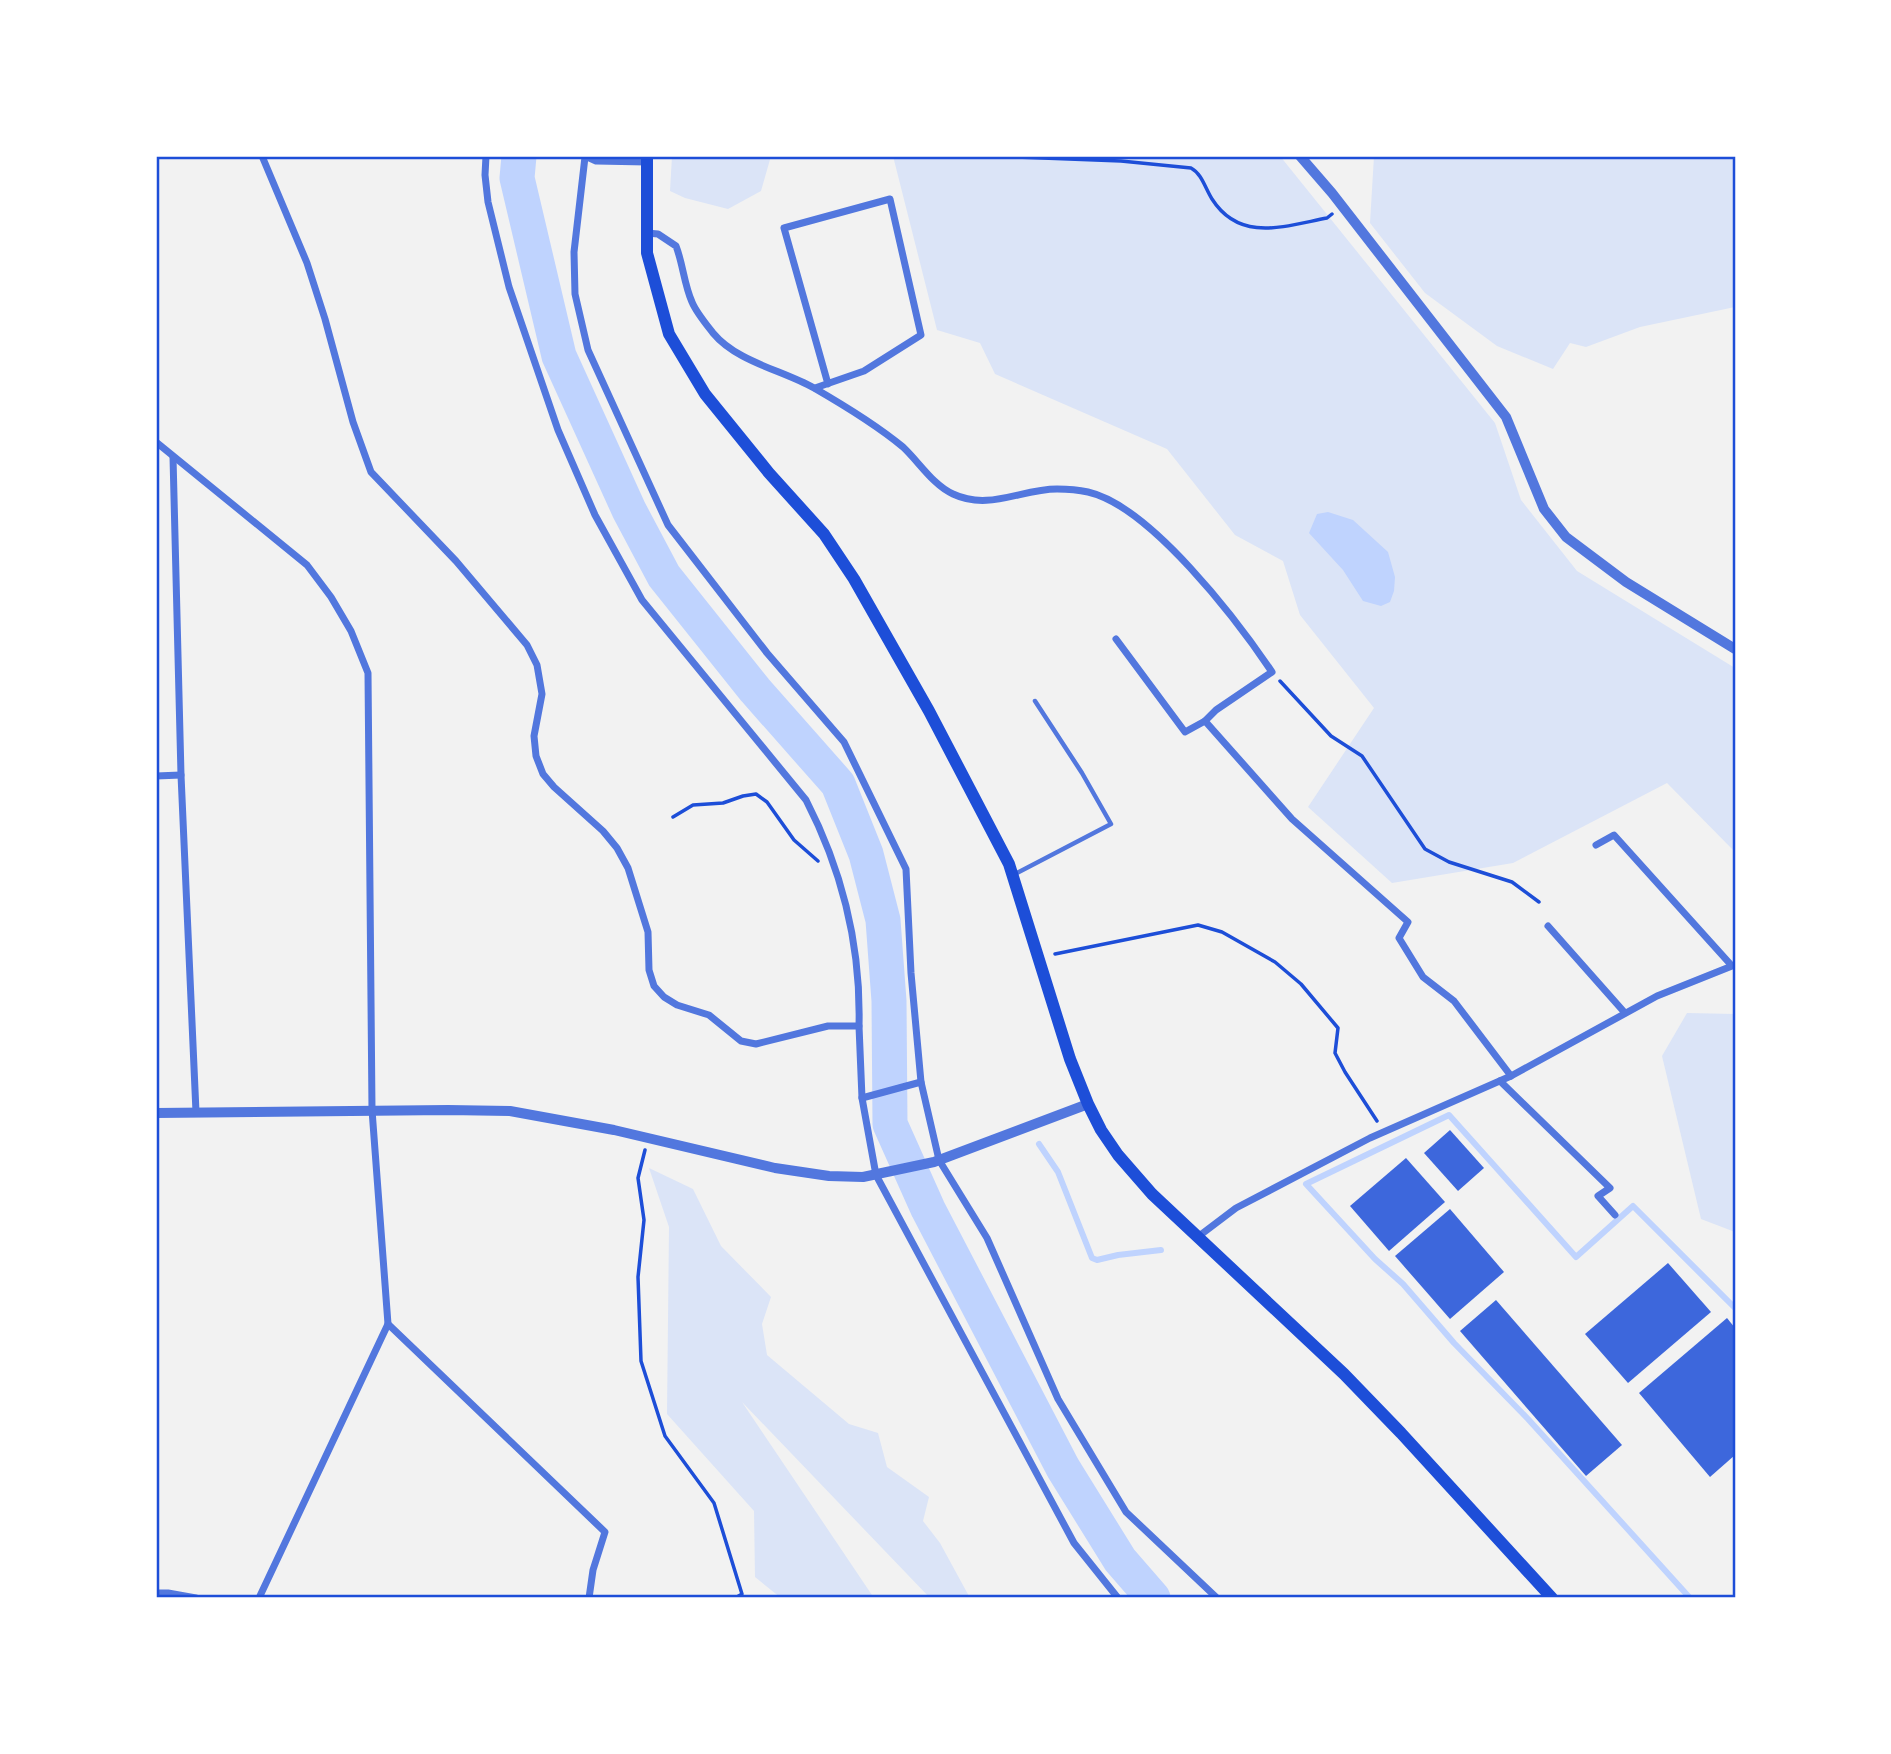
<svg xmlns="http://www.w3.org/2000/svg" width="1891" height="1754" viewBox="0 0 1891 1754" font-family="Commissioner,sans-serif">
  <style>
    .green { fill: #dbe4f7 }
    .water { fill: #bfd3fe }
    .lines { fill: none; stroke-linecap: round; stroke-linejoin: round }
    .stream { stroke: #bfd3fe; stroke-width: 6 }
    .river { stroke: #bfd3fe; stroke-width: 35 }
    .building { fill: #3d67dc }
    .path { stroke: #1d4ed8; stroke-width: 3.5 }
    .service { stroke: #5277de; stroke-width: 4.5 }
    .minor { stroke: #5277de; stroke-width: 7 }
    .tertiary { stroke: #5277de; stroke-width: 10 }
    .secondary { stroke: #1d4ed8; stroke-width: 12 }
    .neatline { fill: none; stroke: #1d4ed8; stroke-width: 2.5 }
  </style>
  <rect width="100%" height="100%" fill="#f2f2f2"/>
  <g class="green">
    <polygon points="672,156 771,156 761,191 728,209 685,198 670,191"/>
    <polygon points="893,156 1280,156 1495,423 1521,500 1577,571 1735,668 1735,852 1667,783 1513,863 1392,883 1308,807 1374,708 1300,615 1283,561 1235,535 1167,449 995,374 980,343 937,330"/>
    <polygon points="1374,156 1735,156 1735,307 1640,327 1586,347 1570,343 1553,369 1497,346 1425,293 1370,223"/>
    <polygon points="1687,1013 1735,1014 1735,1232 1701,1219 1662,1056"/>
    <polygon points="649,1168 693,1189 721,1246 771,1297 762,1324 767,1355 849,1424 878,1433 887,1467 929,1497 923,1521 940,1543 970,1598 930,1598 742,1402 874,1598 781,1598 755,1577 754,1511 667,1414 669,1227"/>
  </g>
  <polygon class="water" points="1328,512 1353,520 1388,552 1395,577 1394,591 1390,602 1381,606 1363,601 1343,570 1309,533 1317,514"/>
  <g class="lines">
    <g class="stream">
      <polyline points="1039,1144 1058,1172 1092,1258 1097,1260 1118,1255 1161,1250"/>
      <polyline points="1690,1598 1528,1419 1454,1343 1403,1284 1375,1259 1306,1184 1449,1115 1576,1257 1633,1206 1735,1308"/>
    </g>
    <polyline class="river" points="519,156 517,178 559,356 629,510 664,576 755,690 838,784 866,854 883,920 889,1001 890,1124 928,1209 1063,1468 1120,1560 1153,1598"/>
  </g>
  <g class="building">
    <polygon points="1450,1130 1484,1168 1458,1191 1424,1153"/>
    <polygon points="1406,1158 1445,1202 1389,1251 1350,1206"/>
    <polygon points="1450,1209 1504,1272 1450,1319 1395,1256"/>
    <polygon points="1668,1263 1711,1312 1628,1383 1585,1334"/>
    <polygon points="1496,1300 1622,1445 1586,1476 1460,1331"/>
    <polygon points="1727,1318 1735,1328 1735,1455 1710,1477 1639,1393"/>
  </g>
  <g class="lines">
    <g class="path">
      <polyline points="943,156 991,156"/>
      <path d="M992,156l129,5 70,7c11,6 14,20 21,31 28,44 73,27 115,19l5,-4"/>
      <polyline points="1280,681 1331,736 1362,756 1425,849 1449,862 1512,882 1539,902"/>
      <polyline points="673,817 693,805 723,803 743,796 756,794 767,802 794,840 818,861"/>
      <polyline points="1055,954 1198,925 1222,932 1275,962 1301,984 1338,1028 1335,1053 1345,1072 1377,1121"/>
      <polyline points="645,1150 638,1178 644,1220 638,1277 641,1361 665,1436 714,1503 742,1594 735,1598"/>
    </g>
    <polyline class="service" points="1013,875 1111,824 1082,773 1035,701"/>
    <g class="minor">
      <polyline points="262,156 307,263 325,319 353,422 371,472 456,561 527,645 537,665 542,694 534,736 536,756 543,774 554,787 603,831 617,848 628,868 648,932 649,970 654,986 664,997 677,1005 709,1015 741,1041 756,1044 828,1026 859,1026 862,1098 876,1175 1074,1543 1118,1598"/>
      <path d="M486,156l-1,19 3,27 21,85 49,143 37,85 47,85 164,200c36,70 55,147 53,226"/>
      <polyline points="585,156 596,161 647,162"/>
      <polyline points="585,157 574,252 575,294 588,350 668,525 767,653 844,742 906,869 911,973 921,1082 939,1160 987,1238 1058,1399 1126,1512 1217,1598"/>
      <path d="M647,233l11,1 18,12c7,18 8,38 16,56 4,10 14,22 21,31 24,29 69,37 101,55 26,15 66,40 89,59 16,15 30,38 50,47 36,17 68,-5 104,-5 10,0 22,1 31,3 62,14 149,128 184,180l-56,38 -11,11 87,98 116,103 -9,16 24,39 31,24 57,75"/>
      <polyline points="815,388 864,371 921,335 890,199 784,228 828,384"/>
      <polyline points="156,442 307,565 331,597 351,631 368,673 372,1110 388,1324 259,1598"/>
      <polyline points="173,457 181,775 196,1112"/>
      <polyline points="1116,639 1185,732 1205,721"/>
      <polyline points="156,776 181,775"/>
      <polyline points="1548,926 1625,1013"/>
      <polyline points="1500,1081 1610,1188 1598,1196 1615,1215"/>
      <polyline points="862,1098 921,1082"/>
      <polyline points="1199,1236 1236,1208 1370,1138 1511,1076 1657,996 1732,966 1614,835 1596,845"/>
      <polyline points="388,1324 605,1532 593,1570 589,1598"/>
      <polyline points="156,1593 168,1593 196,1598"/>
    </g>
    <g class="tertiary">
      <polyline points="1300,156 1332,193 1506,417 1544,509 1566,537 1626,582 1735,649"/>
      <polyline points="156,1113 448,1110 510,1111 614,1130 775,1168 829,1176 863,1177 934,1162 1088,1104"/>
    </g>
    <polyline class="secondary" points="647,156 647,253 669,334 705,394 769,473 824,534 854,579 929,711 1009,864 1070,1059 1088,1104 1101,1130 1118,1155 1152,1194 1344,1374 1401,1433 1552,1598"/>
  </g>
  <rect width="1891" height="1754" fill="none" stroke="#ffffff" stroke-width="315"/>
  <rect x="158" y="158" width="1576" height="1438" class="neatline"/>
</svg>
